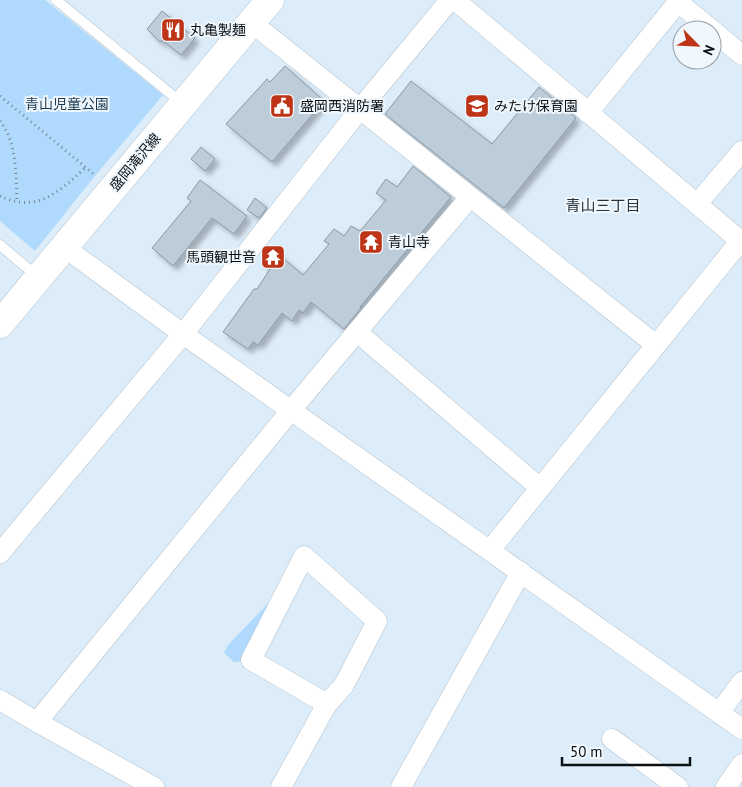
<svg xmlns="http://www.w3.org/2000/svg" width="742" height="787" viewBox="0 0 742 787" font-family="'PT Sans','Noto Sans JP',sans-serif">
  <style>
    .green { fill: #b0dafd }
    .building { fill: #bdccd9; stroke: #8997a3; filter: url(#shadow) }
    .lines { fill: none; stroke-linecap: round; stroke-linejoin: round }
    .service-casing { stroke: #b3c2ce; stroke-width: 11 }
    .minor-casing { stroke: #b3c2ce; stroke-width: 21 }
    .secondary-casing { stroke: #b3c2ce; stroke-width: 29 }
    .path { stroke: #79848d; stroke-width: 3; stroke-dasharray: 1 4; stroke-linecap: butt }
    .service { stroke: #fff; stroke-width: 10 }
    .minor { stroke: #fff; stroke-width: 20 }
    .secondary { stroke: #fff; stroke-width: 28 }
    .labels { text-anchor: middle; stroke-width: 4; stroke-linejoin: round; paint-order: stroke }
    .poi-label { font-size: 14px; fill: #0b1014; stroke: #f1f8fd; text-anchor: start }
    .park-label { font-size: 14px; fill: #1a3a52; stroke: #f1f8fd }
    .street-label { font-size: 14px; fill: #0b1014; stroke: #f1f8fd }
    .neighbourhood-label { font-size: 15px; fill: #27333d; stroke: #f1f8fd }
  </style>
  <defs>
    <filter id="shadow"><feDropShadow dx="4.5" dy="4.5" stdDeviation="2.5" flood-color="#0004"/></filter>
  </defs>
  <rect width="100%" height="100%" fill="#dcecf9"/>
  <g class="green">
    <polygon points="0,0 45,0 163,95 94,177 35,251 0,221"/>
    <polygon points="283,588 244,661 234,662 224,653 228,645"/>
  </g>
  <g class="building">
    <polygon points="162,11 195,38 181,55 162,40 160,42 147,29"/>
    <polygon points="285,66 324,101 272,162 226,124 267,79 270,82"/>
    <polygon points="411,81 492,144 539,87 576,118 504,208 385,114"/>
    <polygon points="201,147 215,159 205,171 191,159"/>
    <polygon points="413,166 451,197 360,307 361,308 344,329 311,302 303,313 299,310 292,321 282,313 258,345 253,342 248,349 223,332 254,289 257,289 270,269 261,262 272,249 303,275 329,244 324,241 334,229 344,236 351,226 360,231 386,200 376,193 386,179 397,187"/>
    <polygon points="200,180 247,216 234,234 212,218 173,266 152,248 191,201 187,198"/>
    <polygon points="255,198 267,208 259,218 247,210"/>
  </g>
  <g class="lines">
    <defs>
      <g id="service">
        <polyline points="56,0 183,104"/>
        <polyline points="0,245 38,277"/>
      </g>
      <g id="minor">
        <polyline points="455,0 742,242"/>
        <polyline points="251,22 656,345"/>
        <polyline points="712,30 742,55"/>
        <polyline points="588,113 678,2 712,30"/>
        <polyline points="697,204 742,151"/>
        <polyline points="64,247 183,334 742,729"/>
        <polyline points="357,332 540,488"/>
        <polyline points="490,550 742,239"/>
        <polyline points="0,553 183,334 360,109 450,0"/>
        <polyline points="0,700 37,722 154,787"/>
        <polyline points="719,713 742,682"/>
        <polyline points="37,722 292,409 470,197"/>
        <polyline points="612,739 678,787"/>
        <polyline points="281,787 327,704 344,685 377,621 304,556 251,660 327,704"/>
        <polyline points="401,787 521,572"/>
        <polyline points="726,787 742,764"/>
      </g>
      <polyline id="secondary" points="0,324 270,0"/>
    </defs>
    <use href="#service" class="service-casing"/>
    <use href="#minor" class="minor-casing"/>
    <use href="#secondary" class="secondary-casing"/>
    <g class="path">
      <polyline points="0,96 96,176"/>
      <path d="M0,121c17,21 16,55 17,81"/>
      <path d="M0,196c37,18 60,-5 85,-28"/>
    </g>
    <use href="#service" class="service"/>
    <use href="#minor" class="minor"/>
    <use href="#secondary" class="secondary"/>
  </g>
  <defs>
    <symbol id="restaurant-square" viewBox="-11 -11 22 22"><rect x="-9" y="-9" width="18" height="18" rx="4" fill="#be3416" stroke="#f1f8fd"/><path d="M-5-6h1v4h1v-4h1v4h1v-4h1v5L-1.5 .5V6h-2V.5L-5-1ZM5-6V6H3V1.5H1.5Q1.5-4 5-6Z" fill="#fff"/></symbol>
    <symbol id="civic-square" viewBox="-11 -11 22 22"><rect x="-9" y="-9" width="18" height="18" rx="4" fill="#be3416" stroke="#f1f8fd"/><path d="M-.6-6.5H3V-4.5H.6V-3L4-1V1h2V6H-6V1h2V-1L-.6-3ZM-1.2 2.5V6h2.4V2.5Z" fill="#fff"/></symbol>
    <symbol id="school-square" viewBox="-11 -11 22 22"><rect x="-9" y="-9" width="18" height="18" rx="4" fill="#be3416" stroke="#f1f8fd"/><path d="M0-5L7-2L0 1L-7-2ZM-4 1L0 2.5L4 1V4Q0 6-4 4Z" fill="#fff"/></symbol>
    <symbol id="temple-square" viewBox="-11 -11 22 22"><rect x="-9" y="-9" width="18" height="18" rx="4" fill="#be3416" stroke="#f1f8fd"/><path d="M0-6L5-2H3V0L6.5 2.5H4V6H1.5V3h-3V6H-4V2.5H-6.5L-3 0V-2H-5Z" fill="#fff"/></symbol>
  </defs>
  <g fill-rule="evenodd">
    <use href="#restaurant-square" x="159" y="16" width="28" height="28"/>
    <use href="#civic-square" x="268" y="92" width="28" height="28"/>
    <use href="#school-square" x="463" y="92" width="28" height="28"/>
    <use href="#temple-square" x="357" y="228" width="28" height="28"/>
    <use href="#temple-square" x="259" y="243" width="28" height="28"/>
  </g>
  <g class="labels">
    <g class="poi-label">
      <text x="190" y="35">丸亀製麺</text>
      <text x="300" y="111">盛岡西消防署</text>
      <text x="494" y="111">みたけ保育園</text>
      <text x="388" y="247">青山寺</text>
      <text x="256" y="262" text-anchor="end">馬頭観世音</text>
    </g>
    <g class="park-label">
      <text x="67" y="109">青山児童公園</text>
    </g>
    <g class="street-label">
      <text transform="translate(135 162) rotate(-50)" y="5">盛岡滝沢線</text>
    </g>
    <g class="neighbourhood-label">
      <text x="603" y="211">青山三丁目</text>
    </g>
  </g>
  <g transform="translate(697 45) rotate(114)"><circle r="24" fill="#f1f8fd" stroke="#959ba0"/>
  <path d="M0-4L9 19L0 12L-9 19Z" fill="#be3416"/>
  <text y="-8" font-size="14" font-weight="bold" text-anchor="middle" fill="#0b1014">N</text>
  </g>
  <path d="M562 757v8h128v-8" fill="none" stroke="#0b1014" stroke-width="2.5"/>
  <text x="570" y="757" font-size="15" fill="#0b1014" stroke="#f1f8fd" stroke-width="4" paint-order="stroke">50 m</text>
</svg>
